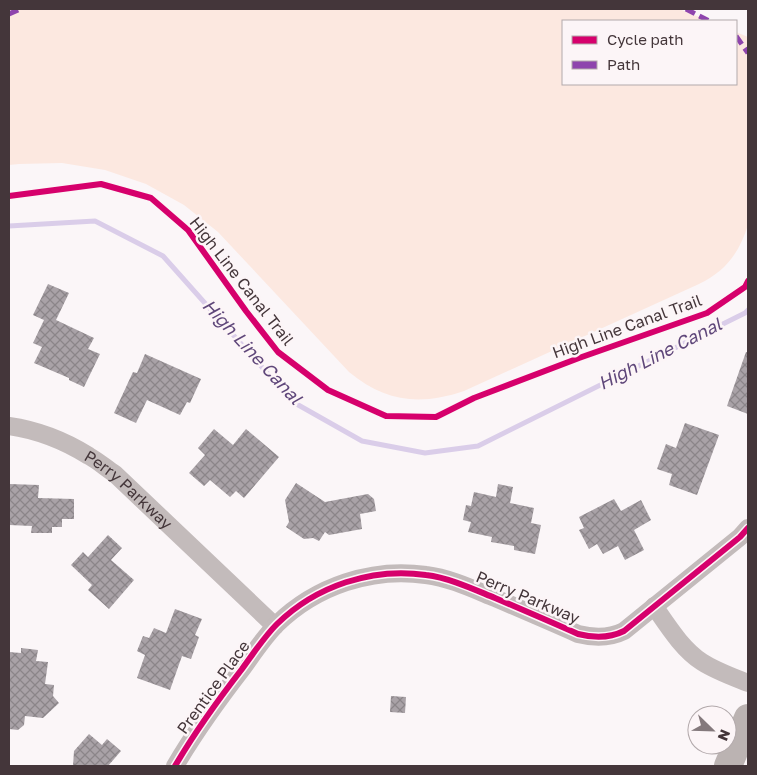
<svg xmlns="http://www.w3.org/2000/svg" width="757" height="775" viewBox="0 0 757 775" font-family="'Golos Text',sans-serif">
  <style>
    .grass { fill: #fce8e0 }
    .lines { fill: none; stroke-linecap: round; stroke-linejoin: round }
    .stream { stroke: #dacde9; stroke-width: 5 }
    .building { fill: url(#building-cross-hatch) }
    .street { stroke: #c3bbbb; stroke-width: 18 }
    .primary { stroke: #bbb3b2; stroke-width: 28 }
    .quiet { stroke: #8e44ad; stroke-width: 5; stroke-dasharray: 10 5; stroke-linecap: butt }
    .cycleway-casing { stroke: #fcf5f7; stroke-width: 9 }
    .cycleway { stroke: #d6006c; stroke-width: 6 }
    .labels { text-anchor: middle; stroke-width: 5; stroke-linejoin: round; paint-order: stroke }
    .street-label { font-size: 16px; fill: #44363a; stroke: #fcf5f7 }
    .water-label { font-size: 18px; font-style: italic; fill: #5f477a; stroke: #fcf5f7 }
  </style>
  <defs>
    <pattern id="building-cross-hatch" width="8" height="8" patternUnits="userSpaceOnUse" patternTransform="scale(1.25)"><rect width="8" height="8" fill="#a9a2a7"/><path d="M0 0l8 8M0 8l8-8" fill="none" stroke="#8b8589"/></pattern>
  </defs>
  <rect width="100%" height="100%" fill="#fbf6f8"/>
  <path class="grass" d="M9,9h670l31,12h-147v63h173v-52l12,5v188c-9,28 -22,46 -49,59l-235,107c-44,15 -79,11 -115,-19l-131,-140 -34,-27 -38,-21 -41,-14 -43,-7 -43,1 -10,1z"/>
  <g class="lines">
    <polyline class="stream" points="9,226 95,221 163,256 293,402 362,441 425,453 478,446 745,313 748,310"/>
  </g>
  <g class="building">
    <polygon points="48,284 69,293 56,320 94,338 88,349 100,354 84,387 69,380 69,378 34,363 42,347 33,343 44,320 33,315"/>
    <polygon points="746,352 748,352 748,414 727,406"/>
    <polygon points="145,354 201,379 190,403 187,402 180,415 147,400 136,423 114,413 133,372 137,373"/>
    <polygon points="685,423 719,435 697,495 669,485 672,474 657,469 666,444 676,448"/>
    <polygon points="214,429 233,445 246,429 279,457 244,498 236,491 230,497 210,480 204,486 189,473 205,455 198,448"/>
    <polygon points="296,483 325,502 368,494 374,499 376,511 360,514 362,529 329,535 325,532 319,541 313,538 304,539 286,527 289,522 285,500"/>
    <polygon points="9,484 39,485 38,498 74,499 74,519 62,519 62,527 52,527 52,533 31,533 32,526 9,525"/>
    <polygon points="498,484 513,487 510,503 534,508 531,523 541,525 535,554 514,550 514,546 491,542 492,537 468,532 471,522 463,520 466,505 471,506 474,492 496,497"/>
    <polygon points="614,499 621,511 641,500 651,520 634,530 644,550 625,560 618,546 603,554 597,544 589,549 579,530 584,528 579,517"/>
    <polygon points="108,535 122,548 111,560 134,580 109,609 88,590 92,585 71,565 83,552 88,557"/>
    <polygon points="175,609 202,619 195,635 199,637 191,659 182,656 170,690 137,678 145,655 137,651 143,636 149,638 154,628 166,633"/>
    <polygon points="21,648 38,650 36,661 48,662 45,684 54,685 53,696 59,703 43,718 25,716 24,725 18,730 9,729 9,652 21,653"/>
    <polygon points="391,696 406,697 405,713 390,712"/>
    <polygon points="89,734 102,745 107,739 121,751 108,766 73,766 74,751"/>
  </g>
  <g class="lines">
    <g class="street">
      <path id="s1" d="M9,426c28,4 56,15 80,30 9,5 17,12 26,18l160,152"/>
      <path d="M654,606c14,20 28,43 48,56 14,9 31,15 46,21"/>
      <path d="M175,766c20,-34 43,-66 67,-97 11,-15 22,-32 35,-45 39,-38 95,-57 149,-49 24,3 47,14 69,23 28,12 56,24 83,36 16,4 32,4 46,-3l116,-94 8,-9"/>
    </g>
    <polyline class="primary" points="728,766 748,718"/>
    <g class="quiet">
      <polyline points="686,9 709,21"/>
      <polyline points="9,14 20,9"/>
      <polyline points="736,36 748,53"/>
    </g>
    <defs>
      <g id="cycleway">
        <polyline points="9,196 101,184 151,198 188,230 246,311 278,352 328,390 386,416 436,417 474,398 579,358 707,313 745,287 748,281"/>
        <path d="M175,766c20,-34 43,-66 67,-97 11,-15 22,-32 35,-45 39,-38 95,-57 149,-49 24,3 47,14 69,23 28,12 56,24 83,36 16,4 32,4 46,-3l116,-94 8,-9"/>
      </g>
    </defs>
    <use href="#cycleway" class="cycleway-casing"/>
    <use href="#cycleway" class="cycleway"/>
  </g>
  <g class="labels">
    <g class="street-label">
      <text transform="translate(242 281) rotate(52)" y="6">High Line Canal Trail</text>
      <text transform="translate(627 326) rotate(-20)" y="6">High Line Canal Trail</text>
      <text dy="6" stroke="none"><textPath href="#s1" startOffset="138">Perry Parkway</textPath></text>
      <text transform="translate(528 597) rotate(23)" y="6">Perry Parkway</text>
      <text transform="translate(213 687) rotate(-54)" y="6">Prentice Place</text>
    </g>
    <g class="water-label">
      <text transform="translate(252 352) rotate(47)" y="6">High Line Canal</text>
      <text transform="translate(660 354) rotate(-27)" y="6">High Line Canal</text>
    </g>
  </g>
  <rect width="757" height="775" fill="none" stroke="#44363a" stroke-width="20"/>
  <rect x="562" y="20" width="175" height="65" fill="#fcf5f7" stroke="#b2a9ab"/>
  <rect x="572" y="36" width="25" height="8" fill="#d6006c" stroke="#b2a9ab"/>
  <text x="607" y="45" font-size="15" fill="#44363a">Cycle path</text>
  <rect x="572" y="61" width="25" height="8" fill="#8e44ad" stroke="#b2a9ab"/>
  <text x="607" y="70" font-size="15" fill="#44363a">Path</text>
  <g transform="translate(712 730) rotate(113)"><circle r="24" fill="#fcf5f7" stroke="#b2a9ab"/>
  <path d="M0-4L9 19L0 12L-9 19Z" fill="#84797c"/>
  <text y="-8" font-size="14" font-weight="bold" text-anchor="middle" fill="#44363a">N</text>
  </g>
</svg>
